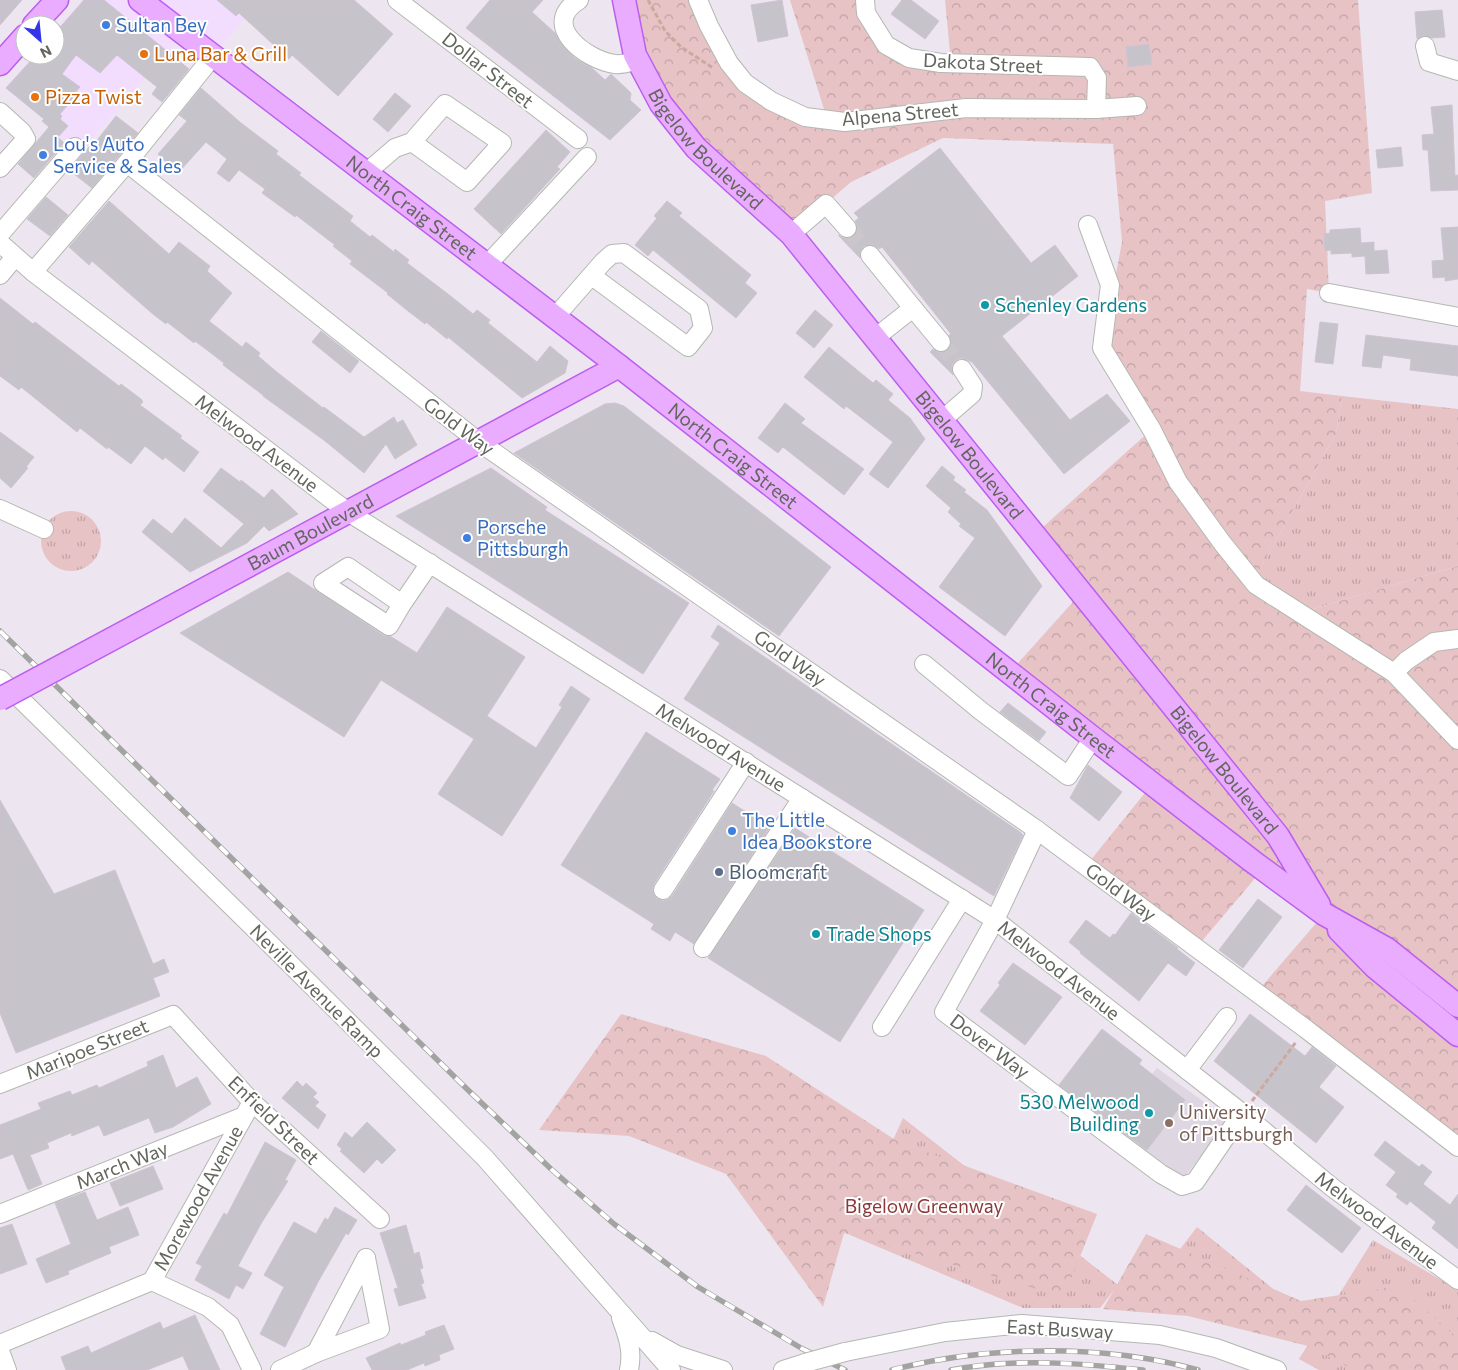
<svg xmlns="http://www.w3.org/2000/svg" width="1458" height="1370" viewBox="0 0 1458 1370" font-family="Commissioner,sans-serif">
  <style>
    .commercial { fill: #f3ddfe }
    .education { fill: #ded7e2 }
    .grass { fill: url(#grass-tufts) }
    .forest { fill: url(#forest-crowns) }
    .building { fill: #c7c3ca; stroke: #cec4d4 }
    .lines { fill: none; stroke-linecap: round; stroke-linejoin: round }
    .minor-tunnel { stroke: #cac6cb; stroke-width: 18; stroke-dasharray: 18 9; stroke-linecap: butt }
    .minor-casing { stroke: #b4b8b1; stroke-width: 20 }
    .major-casing { stroke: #bb5ef0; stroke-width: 25 }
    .path { stroke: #cca89f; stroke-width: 3; stroke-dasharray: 5 2.5; stroke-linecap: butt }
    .minor { stroke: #fff; stroke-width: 18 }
    .major { stroke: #eaacfe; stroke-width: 22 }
    .rail-casing { stroke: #a3a4a1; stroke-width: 5.5 }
    .rail { stroke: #fff; stroke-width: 4; stroke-dasharray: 11; stroke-linecap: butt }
    .minor-bridge-casing { stroke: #b4b8b1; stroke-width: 20; stroke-linecap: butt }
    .major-bridge-casing { stroke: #bb5ef0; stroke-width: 25; stroke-linecap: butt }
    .minor-bridge { stroke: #fff; stroke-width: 18 }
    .major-bridge { stroke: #eaacfe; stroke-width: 22 }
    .shop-dot { fill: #3f7fe0; stroke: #fff; stroke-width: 2 }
    .food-dot { fill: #e8710a; stroke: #fff; stroke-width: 2 }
    .culture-dot { fill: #0f9aa8; stroke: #fff; stroke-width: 2 }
    .service-dot { fill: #5c6f8a; stroke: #fff; stroke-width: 2 }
    .education-dot { fill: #8d6e63; stroke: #fff; stroke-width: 2 }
    .labels { text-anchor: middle; stroke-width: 4; stroke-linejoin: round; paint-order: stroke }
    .shop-label { font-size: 19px; fill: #366cbe; stroke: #fff; text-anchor: start }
    .food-label { font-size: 19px; fill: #c56008; stroke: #fff; text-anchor: start }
    .street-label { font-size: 19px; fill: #62665d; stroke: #fff }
    .culture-label { font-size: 19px; fill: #0d838f; stroke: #fff; text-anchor: start }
    .service-label { font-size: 19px; fill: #4e5e75; stroke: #fff; text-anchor: start }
    .education-label { font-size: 19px; fill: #785e54; stroke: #fff; text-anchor: start }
    .park-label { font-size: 19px; fill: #8b383b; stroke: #fff }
  </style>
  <defs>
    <pattern id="grass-tufts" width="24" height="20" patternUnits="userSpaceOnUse" patternTransform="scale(1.25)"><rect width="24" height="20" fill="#e7c3c6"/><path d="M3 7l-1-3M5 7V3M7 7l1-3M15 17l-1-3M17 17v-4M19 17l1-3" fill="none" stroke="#bfa2a4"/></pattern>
    <pattern id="forest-crowns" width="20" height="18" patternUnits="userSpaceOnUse" patternTransform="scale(1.25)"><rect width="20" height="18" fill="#e7c3c6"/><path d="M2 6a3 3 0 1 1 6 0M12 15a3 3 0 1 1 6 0" fill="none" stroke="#bfa2a4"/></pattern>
  </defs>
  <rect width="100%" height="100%" fill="#ede6f0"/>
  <polygon class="commercial" points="82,0 261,0 214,55 185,34 78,154 41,121 43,119 5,88 34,55 55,55 55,31"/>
  <polygon class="education" points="1157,1068 1229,1120 1182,1180 1109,1127"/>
  <g class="grass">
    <polygon points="1342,396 1458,409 1458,566 1299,613 1253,581 1336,434"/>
    <circle cx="71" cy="541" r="30"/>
    <polygon points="903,1118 1118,1285 1100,1308 1023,1308 850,1235"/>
    <polygon points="1197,1227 1294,1306 1154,1283"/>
    <polygon points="1373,1240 1458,1290 1458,1370 1319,1370 1299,1359"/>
  </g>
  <g class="forest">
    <polygon points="624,0 698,0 745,83 827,119 790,0 865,0 886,45 951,63 945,0 1358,0 1372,193 1325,201 1329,293 1307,289 1300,391 1342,396 1336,434 1253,581 1299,613 1458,566 1458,1148 1256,993 1324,914 1263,869 1196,948 1086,866 1152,784 1009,673 1081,593 1034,535 1151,430 1102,348 1122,242 1113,144 943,138 851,182 791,234 661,104"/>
    <polygon points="621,1014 766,1056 897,1141 1097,1214 1064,1297 844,1233 823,1307 726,1174 629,1136 539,1130"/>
    <polygon points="1146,1234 1301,1301 1398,1286 1458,1338 1458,1370 1354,1370 1308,1346 1188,1316 1103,1309"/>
  </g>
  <g class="building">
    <polygon points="0,0 22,0 0,25"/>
    <polygon points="84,0 104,0 189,69 162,102 152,94 157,87 117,55 100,73 76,55 62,74 80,87 72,96 74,98 60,114 62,116 60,119 68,126 58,137 64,143 34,178 18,164 49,127 42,121 44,119 6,88 36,55 55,55 55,33"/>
    <polygon points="217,0 354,0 393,34 338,96 292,55 289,59 239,13 236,16"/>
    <polygon points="490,0 543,0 532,12 555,33 564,47 575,58 592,68 605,80 611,74 631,93 630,100 641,110 610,140 466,28"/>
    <polygon points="782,0 788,36 758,42 751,5"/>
    <polygon points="902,0 911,0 939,21 925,39 891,14"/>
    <polygon points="1442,10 1445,37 1432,38 1423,36 1417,39 1415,12"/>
    <polygon points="1149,44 1152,64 1128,67 1126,47"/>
    <polygon points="201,88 241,123 278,151 276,154 301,173 299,175 353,216 350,221 370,237 372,235 394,252 395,249 409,260 407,263 448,294 473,314 477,310 490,320 488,323 537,362 550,346 568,361 565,373 522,398 448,337 447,339 426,322 425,324 408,311 387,294 388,293 350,264 352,261 333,246 335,245 296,215 295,217 262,193 265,189 239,170 229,182 217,173 227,159 206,142 178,173 158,154 187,121 179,115"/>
    <polygon points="395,93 411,106 388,132 373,119"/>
    <polygon points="1452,105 1455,176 1458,175 1458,190 1431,191 1428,150 1423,150 1422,135 1434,134 1431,107"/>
    <polygon points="116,116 138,133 92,188 69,170 89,147 91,148"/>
    <polygon points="546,130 570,152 557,167 560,169 501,234 474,209"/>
    <polygon points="1401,147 1403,166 1378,168 1376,150"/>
    <polygon points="940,148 1031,263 1055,245 1078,276 1002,336 1070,420 1107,394 1130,421 1064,474 972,362 962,358 956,360 952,365 953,375 930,352 933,349 938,352 947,350 951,345 949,335 951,334 882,247 879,249 873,245 864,246 860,252 860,258 838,235 844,238 854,236 857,231 857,225 855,221 859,218 854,213"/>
    <polygon points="46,197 68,215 50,236 27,219"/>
    <polygon points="109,201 169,254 179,242 210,266 207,271 232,293 209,321 242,347 246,342 260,353 258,356 278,373 323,408 324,407 364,437 394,417 397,423 403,420 417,445 395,459 386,444 364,473 325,441 263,396 263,395 223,365 224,363 195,341 194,343 167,322 166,324 154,315 92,261 89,265 69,247"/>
    <polygon points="667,201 682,213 679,216 751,275 745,283 757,293 736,318 653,250 648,256 635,245 657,218 654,216"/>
    <polygon points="1458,227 1458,279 1445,281 1445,277 1433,278 1432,261 1444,260 1441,228"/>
    <polygon points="1360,228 1361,243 1374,242 1374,251 1387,250 1389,273 1366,274 1365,256 1352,257 1352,253 1331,254 1331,250 1325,251 1324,234 1330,233 1330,230"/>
    <polygon points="0,298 33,324 35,322 119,386 121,384 141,399 143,402 140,405 182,436 180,438 199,452 184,472 165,457 163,460 145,446 131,464 108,447 107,449 80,428 77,432 21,387 19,390 0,376"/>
    <polygon points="815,310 833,325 814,348 796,333"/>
    <polygon points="1320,322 1338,324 1333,364 1315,362"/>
    <polygon points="321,331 359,361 350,373 312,342"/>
    <polygon points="1366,335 1458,346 1458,376 1410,370 1411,359 1383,355 1381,368 1362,366"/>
    <polygon points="829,347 873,383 876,380 893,394 888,400 910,418 925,439 888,488 869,474 893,442 846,406 844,409 804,377"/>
    <polygon points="615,403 624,406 831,567 779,636 514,453 605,404"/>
    <polygon points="785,403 805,419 801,423 864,469 844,495 783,447 778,453 758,438"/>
    <polygon points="0,432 34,457 26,467 28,468 11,488 0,478"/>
    <polygon points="942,466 955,477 953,480 966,490 964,492 987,510 1042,586 1005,636 939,587 975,538 959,526 961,524 948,512 951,508 926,486"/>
    <polygon points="221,468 240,482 241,480 264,498 272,489 298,514 269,531 264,526 247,543 190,572 142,532 153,519 172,534 185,518 221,548 244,524 203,491"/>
    <polygon points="491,468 547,507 545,510 689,603 643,674 396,516"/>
    <polygon points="288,572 383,635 390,636 417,653 447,607 525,657 487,716 536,748 562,707 559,705 571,686 590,699 502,836 438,794 474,739 381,680 344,737 180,633"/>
    <polygon points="718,625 1020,832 1023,835 994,896 684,699 720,643 711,637"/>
    <polygon points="1008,703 1046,732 1039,741 1000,712"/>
    <polygon points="646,732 720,779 712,790 714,791 654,884 652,890 657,899 663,901 668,899 672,896 732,803 770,827 694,944 675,932 670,941 651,929 654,924 561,865"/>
    <polygon points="1088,765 1122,792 1099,821 1070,798"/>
    <polygon points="0,800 54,894 115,870 153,964 164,959 169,972 153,978 160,996 16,1053 0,1013"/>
    <polygon points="795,828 924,910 840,1042 708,958"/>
    <polygon points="1258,899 1282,917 1243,968 1219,950"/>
    <polygon points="1131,913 1178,948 1177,949 1195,963 1186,976 1168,963 1139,1001 1080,953 1081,952 1069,942 1086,920 1110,938 1113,934 1115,935"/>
    <polygon points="1013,963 1062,997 1025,1045 980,1011 1000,985 998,983"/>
    <polygon points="1250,1014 1305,1056 1312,1047 1336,1066 1319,1087 1344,1107 1316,1143 1214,1061"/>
    <polygon points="1102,1029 1142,1060 1139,1064 1185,1100 1147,1150 1059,1085"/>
    <polygon points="163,1055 176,1088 197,1077 211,1104 173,1127 155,1133 149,1118 104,1136 99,1125 72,1136 71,1133 47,1143 49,1148 30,1155 42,1184 28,1190 13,1154 0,1159 0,1125 41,1109 38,1103 70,1091 72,1095 97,1085 99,1088 148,1066 147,1062"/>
    <polygon points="297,1081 303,1087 306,1083 317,1093 313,1097 319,1102 315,1106 326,1115 318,1129 282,1098"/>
    <polygon points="367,1122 396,1150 382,1164 377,1159 364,1173 340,1151 342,1149 337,1145 345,1132 352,1138"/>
    <polygon points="1385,1141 1419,1167 1422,1164 1432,1172 1423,1184 1450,1205 1458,1194 1458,1249 1432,1228 1436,1222 1410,1201 1407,1205 1396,1197 1398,1194 1386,1185 1396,1172 1374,1155"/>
    <polygon points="265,1142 296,1160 285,1180 288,1181 262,1222 238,1266 252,1273 243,1289 236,1285 229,1299 195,1280 202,1266 196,1263 224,1213 227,1215"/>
    <polygon points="153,1166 163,1189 120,1206 110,1183"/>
    <polygon points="1306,1185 1361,1228 1342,1253 1287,1210"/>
    <polygon points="85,1192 97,1220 128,1207 139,1235 109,1247 111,1253 68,1271 69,1274 46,1283 36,1259 71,1244 55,1203"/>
    <polygon points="335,1207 357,1220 348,1235 346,1233 318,1282 285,1347 260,1334 284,1287 264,1275 294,1222 316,1234 325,1218 328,1220"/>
    <polygon points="12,1224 27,1264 0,1274 0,1228"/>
    <polygon points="406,1225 414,1254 419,1252 423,1268 420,1269 424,1283 421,1284 426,1298 399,1306 394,1289 398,1288 380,1233"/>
    <polygon points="195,1315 220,1370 189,1370 183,1356 147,1370 66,1370 61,1357 88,1346 91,1353 160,1322 163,1329"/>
    <polygon points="444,1325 454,1349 439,1355 440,1360 425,1366 424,1363 407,1370 372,1370 366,1358 400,1343 401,1345 426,1335 425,1332"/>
  </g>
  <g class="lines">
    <g class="minor-tunnel">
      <polyline points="847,228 870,255"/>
      <polyline points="941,342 962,369"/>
    </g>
    <defs>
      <g id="minor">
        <polyline points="397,0 578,139"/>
        <path d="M579,0c-40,25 7,60 36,64 8,1 16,-2 23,-4"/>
        <polyline points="698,0 709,26 729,63 745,83 771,101 805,117 845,122 966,108 1096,109 1137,106"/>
        <polyline points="865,0 866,13 886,45 909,58 941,63 1090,67 1097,78 1096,109"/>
        <polyline points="1425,46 1429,62 1458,71"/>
        <polyline points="0,112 22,132 26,139 0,168"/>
        <polyline points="127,163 479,442 1037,830 1306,1029 1458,1147"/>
        <polyline points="367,172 395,148 412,142 445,104 502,143 467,182 412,142"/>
        <polyline points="1088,225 1110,285 1102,348 1152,430 1178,482 1223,544 1256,585 1394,673 1458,740"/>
        <polyline points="0,234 75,147"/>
        <polyline points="791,234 826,204 847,228"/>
        <polyline points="0,243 33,272 348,512 995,920 1242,1113 1333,1188 1458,1280"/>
        <polyline points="870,255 913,308 875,338"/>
        <polyline points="487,265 587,157"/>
        <polyline points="33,272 127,163 214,55"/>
        <polyline points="0,275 15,257"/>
        <polyline points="1329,293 1458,317"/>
        <polyline points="913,308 941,342"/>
        <polyline points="555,317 603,262 612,254 624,253 699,309 703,328 688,347 592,276"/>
        <polyline points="942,420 972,394 973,386 962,369"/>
        <polyline points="0,509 44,529"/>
        <polyline points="402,604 389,626 323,583 348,567 402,604 430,563"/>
        <polyline points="924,664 981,711 1068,776 1093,738"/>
        <polyline points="1394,673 1406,661 1434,642 1458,639"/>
        <polyline points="0,679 270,944 485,1158 671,1370"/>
        <polyline points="1037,830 995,920 944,1012 1161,1174 1182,1186 1195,1182 1242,1113"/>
        <polyline points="663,890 746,762"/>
        <polyline points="703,948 802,798"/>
        <polyline points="882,1027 962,899"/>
        <polyline points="1187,1070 1227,1017"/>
        <polyline points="0,1084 173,1015 252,1102 380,1219"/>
        <polyline points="0,1214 244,1116"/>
        <polyline points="152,1281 208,1307 230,1325 252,1370"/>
        <path d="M621,1318c7,19 12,33 8,52"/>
        <polyline points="652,1341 677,1355 723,1370"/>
        <polyline points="0,1344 152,1281 252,1102"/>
        <polyline points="0,1351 7,1370"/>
        <polyline points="845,1352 945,1332 1022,1324 1160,1335 1216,1348 1277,1370"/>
        <polyline points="316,1353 366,1258"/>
        <polyline points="280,1370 316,1353 380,1329 366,1258"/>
        <polyline points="783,1370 805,1363"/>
      </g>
      <g id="major">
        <path id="s1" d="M140,0l479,366 474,372 159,123 72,53 63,35 71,57"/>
        <path id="s2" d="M624,0l11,55 26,49 35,44 95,86 487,602 41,69"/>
        <polyline points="34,25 57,0"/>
        <polyline points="0,64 25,36"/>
        <path id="s3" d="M166,610l453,-244"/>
        <polyline points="1339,930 1375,967 1458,1035"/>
      </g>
    </defs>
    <use href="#minor" class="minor-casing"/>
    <use href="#major" class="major-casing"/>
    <g class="path">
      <polyline points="648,0 665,31 681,47 713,68"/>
      <polyline points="1252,1101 1296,1042"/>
    </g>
    <use href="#minor" class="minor"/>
    <use href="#major" class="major"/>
    <defs>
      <g id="rail">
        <polyline points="0,631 468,1090 551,1169 614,1224 698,1287 801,1348 845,1370"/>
        <path d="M892,1370c93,-25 212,-26 306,0"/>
        <path d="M951,1370c64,-12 128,-7 192,0"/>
      </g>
    </defs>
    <use href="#rail" class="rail-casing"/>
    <use href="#rail" class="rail"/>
    <defs>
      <polyline id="minor-bridge" points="805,1363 845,1352"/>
      <polyline id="major-bridge" points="0,699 166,610"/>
    </defs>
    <use href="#minor-bridge" class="minor-bridge-casing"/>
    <use href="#major-bridge" class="major-bridge-casing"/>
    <use href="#minor-bridge" class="minor-bridge"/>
    <use href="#major-bridge" class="major-bridge"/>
  </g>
  <g class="shop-dot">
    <circle cx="106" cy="25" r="5"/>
    <circle cx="43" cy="155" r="5"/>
    <circle cx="467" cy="538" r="5"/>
    <circle cx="732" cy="831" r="5"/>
  </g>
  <g class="food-dot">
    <circle cx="144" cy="54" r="5"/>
    <circle cx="35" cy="97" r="5"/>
  </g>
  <g class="culture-dot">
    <circle cx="985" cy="305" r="5"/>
    <circle cx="816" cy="934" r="5"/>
    <circle cx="1149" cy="1113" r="5"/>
  </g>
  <circle class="service-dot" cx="719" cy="872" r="5"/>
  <circle class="education-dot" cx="1169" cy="1123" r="5"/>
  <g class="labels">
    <g class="shop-label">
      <text x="116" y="32">Sultan Bey</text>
      <text x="53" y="151">Lou's Auto<tspan x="53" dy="22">Service &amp; Sales</tspan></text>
      <text x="477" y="534">Porsche<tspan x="477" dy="22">Pittsburgh</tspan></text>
      <text x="742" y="827">The Little<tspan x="742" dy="22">Idea Bookstore</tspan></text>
    </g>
    <g class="food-label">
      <text x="154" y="61">Luna Bar &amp; Grill</text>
      <text x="45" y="104">Pizza Twist</text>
    </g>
    <g class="street-label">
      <text transform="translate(983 63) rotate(3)" y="7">Dakota Street</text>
      <text transform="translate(488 70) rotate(38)" y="7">Dollar Street</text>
      <text transform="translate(900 114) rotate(-5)" y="7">Alpena Street</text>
      <text dy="7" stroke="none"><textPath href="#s2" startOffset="175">Bigelow Boulevard</textPath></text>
      <text dy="7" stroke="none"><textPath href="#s1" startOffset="342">North Craig Street</textPath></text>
      <text transform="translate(459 426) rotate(37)" y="7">Gold Way</text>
      <text transform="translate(257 443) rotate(37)" y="7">Melwood Avenue</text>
      <text dy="7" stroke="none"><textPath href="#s1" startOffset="748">North Craig Street</textPath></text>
      <text dy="7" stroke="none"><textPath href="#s2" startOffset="580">Bigelow Boulevard</textPath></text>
      <text dy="7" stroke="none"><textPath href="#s3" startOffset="164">Baum Boulevard</textPath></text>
      <text transform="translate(790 658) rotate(35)" y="7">Gold Way</text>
      <text dy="7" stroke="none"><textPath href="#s1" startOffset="1152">North Craig Street</textPath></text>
      <text transform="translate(721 747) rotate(32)" y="7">Melwood Avenue</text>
      <text dy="7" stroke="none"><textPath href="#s2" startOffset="985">Bigelow Boulevard</textPath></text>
      <text transform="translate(1121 892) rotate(37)" y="7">Gold Way</text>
      <text transform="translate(1059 970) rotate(38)" y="7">Melwood Avenue</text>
      <text transform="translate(317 991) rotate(45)" y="7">Neville Avenue Ramp</text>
      <text transform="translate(990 1046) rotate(37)" y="7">Dover Way</text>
      <text transform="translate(87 1049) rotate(-22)" y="7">Maripoe Street</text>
      <text transform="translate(274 1120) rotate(44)" y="7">Enfield Street</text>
      <text transform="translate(122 1165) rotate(-22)" y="7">March Way</text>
      <text transform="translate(198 1198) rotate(-61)" y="7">Morewood Avenue</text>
      <text transform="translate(1377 1220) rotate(37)" y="7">Melwood Avenue</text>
      <text transform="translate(1060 1329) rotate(3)" y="7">East Busway</text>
    </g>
    <g class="culture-label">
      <text x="995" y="312">Schenley Gardens</text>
      <text x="826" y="941">Trade Shops</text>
      <text x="1139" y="1109" text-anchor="end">530 Melwood<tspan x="1139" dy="22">Building</tspan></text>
    </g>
    <g class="service-label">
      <text x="729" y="879">Bloomcraft</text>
    </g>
    <g class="education-label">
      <text x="1179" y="1119">University<tspan x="1179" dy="22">of Pittsburgh</tspan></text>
    </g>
    <g class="park-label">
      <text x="924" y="1213">Bigelow Greenway</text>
    </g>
  </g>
  <g transform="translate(40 40) rotate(153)"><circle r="24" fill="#ffffff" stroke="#c0c2be"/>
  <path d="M0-4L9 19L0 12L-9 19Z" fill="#3434e8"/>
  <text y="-8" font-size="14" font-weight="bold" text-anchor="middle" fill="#62665d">N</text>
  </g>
</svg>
